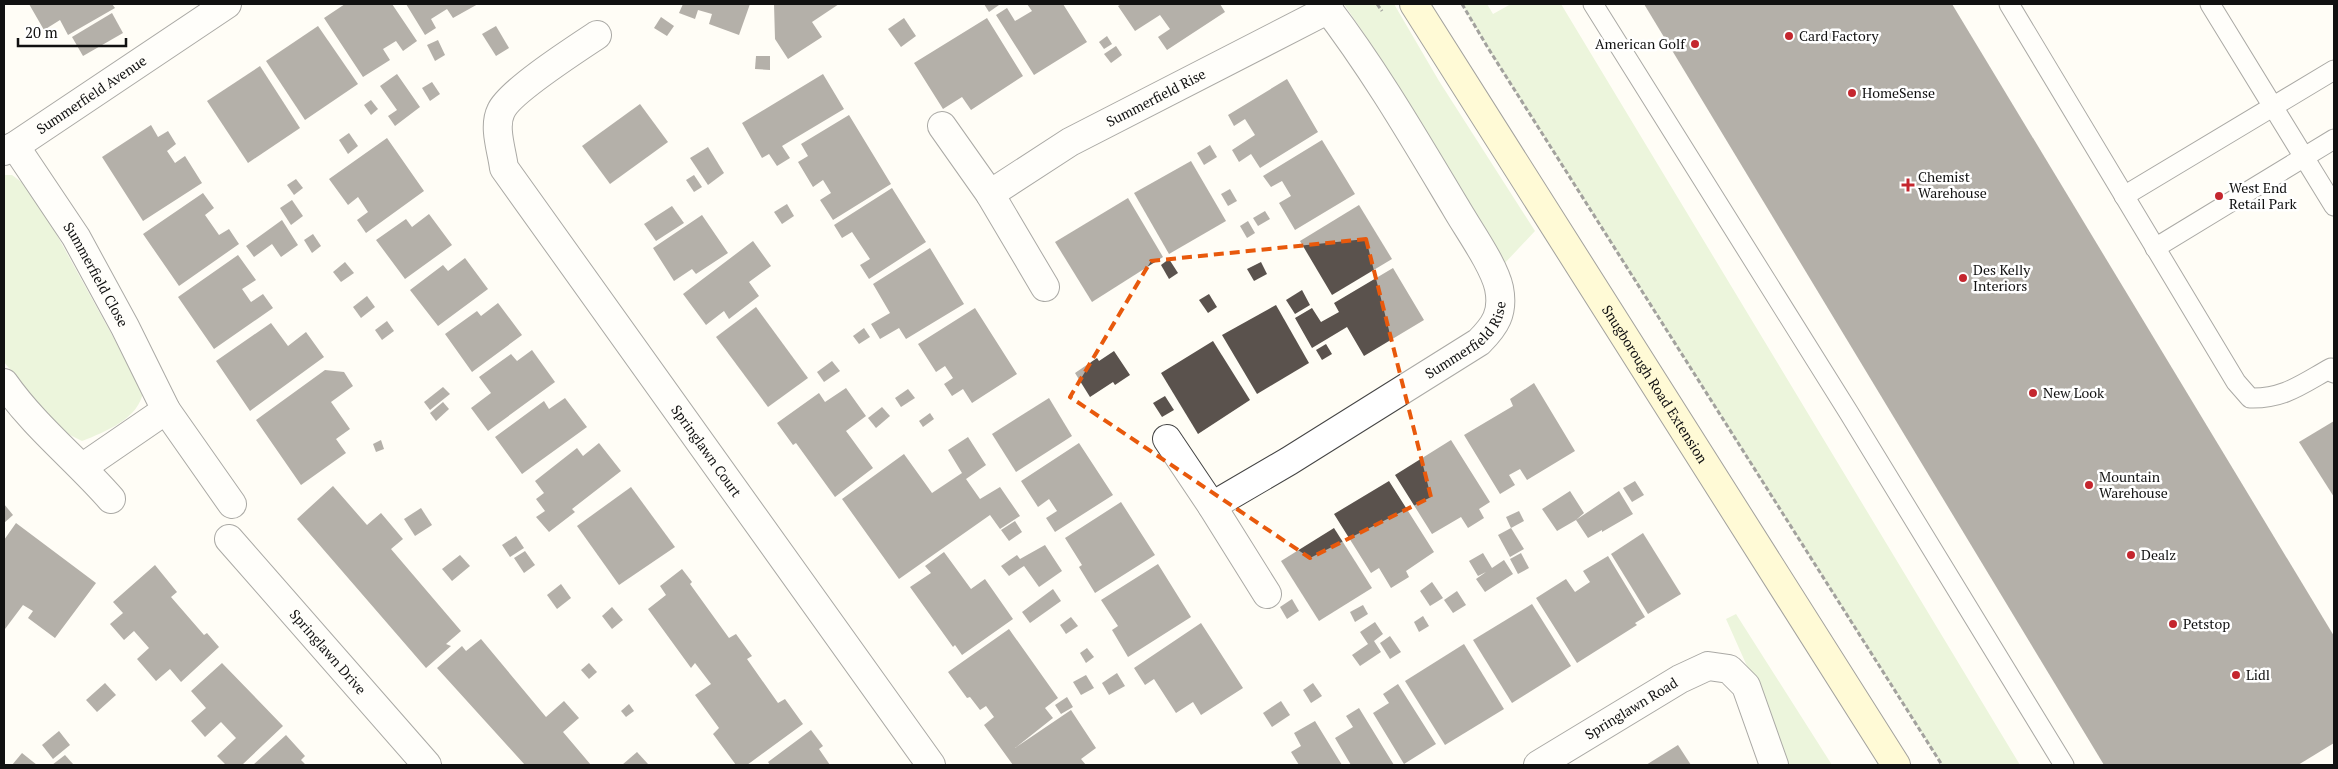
<svg xmlns="http://www.w3.org/2000/svg" width="2338" height="769" viewBox="0 0 2338 769" font-family="'PT Serif',serif">
  <style>
    .green { fill: #d5ebbd }
    .building { fill: #5a524d }
    .lines { fill: none; stroke-linecap: round; stroke-linejoin: round }
    .lane-casing { stroke: #444; stroke-width: 21 }
    .street-casing { stroke: #444; stroke-width: 30 }
    .secondary-casing { stroke: #333; stroke-width: 30 }
    .path { stroke: #333; stroke-width: 3; stroke-dasharray: 5 2.5; stroke-linecap: butt }
    .lane { stroke: #fff; stroke-width: 19 }
    .street { stroke: #fff; stroke-width: 28 }
    .secondary { stroke: #fff6b0; stroke-width: 28 }
    .marked { fill: none; stroke: #e8590c; stroke-width: 4; stroke-dasharray: 10 6; stroke-linejoin: round }
    .poi-dot { fill: #c4262e; stroke: #fff; stroke-width: 2 }
    .labels { text-anchor: middle; stroke-width: 5; stroke-linejoin: round; paint-order: stroke }
    .poi-label { font-size: 14px; fill: #111; stroke: #fff; text-anchor: start }
    .street-label { font-size: 14px; fill: #111; stroke: #fff }
  </style>
  <rect width="100%" height="100%" fill="#fffdf5"/>
  <g class="green">
    <polygon points="1344,4 1394,4 1439,81 1535,231 1503,265 1381,59"/>
    <polygon points="1462,4 1487,4 1493,14 1511,4 1561,4 2020,765 1942,765 1488,48"/>
    <path d="M4,175h8l20,15 111,201c-3,27 -38,41 -61,50l-24,-12 -54,-67z"/>
    <polygon points="1736,614 1832,765 1785,765 1759,693 1726,619"/>
  </g>
  <g class="building">
    <polygon points="29,4 112,4 115,8 68,35 60,20 44,30"/>
    <polygon points="345,4 392,4 417,41 403,51 396,41 383,49 390,60 363,77 324,18"/>
    <polygon points="406,4 478,4 453,18 447,9 431,19 436,28 425,35"/>
    <polygon points="683,4 750,4 739,35 709,24 712,14 698,10 695,19 679,13"/>
    <polygon points="774,4 839,4 812,22 822,37 788,59 775,39"/>
    <polygon points="984,4 998,4 999,5 989,12"/>
    <polygon points="1027,4 1063,4 1087,42 1034,75 996,15 1007,8 1015,21 1032,11"/>
    <polygon points="1122,4 1220,4 1225,12 1167,50 1158,37 1170,29 1160,15 1135,31 1118,6"/>
    <polygon points="1644,4 1952,4 2334,636 2334,743 2298,765 2104,765"/>
    <polygon points="112,13 123,33 83,56 72,37"/>
    <polygon points="661,17 674,26 667,36 654,28"/>
    <polygon points="904,18 916,36 901,47 888,29"/>
    <polygon points="987,18 1023,76 971,110 962,97 943,109 914,63"/>
    <polygon points="318,26 358,84 305,120 266,61"/>
    <polygon points="496,26 509,48 496,56 482,34"/>
    <polygon points="1107,36 1112,44 1104,49 1099,42"/>
    <polygon points="438,40 445,55 435,61 427,45"/>
    <polygon points="1116,46 1122,55 1111,63 1104,54"/>
    <polygon points="756,56 770,56 770,70 755,69"/>
    <polygon points="260,66 300,128 248,163 207,101"/>
    <polygon points="397,74 420,107 395,126 388,116 397,110 380,86"/>
    <polygon points="823,74 844,109 782,146 790,158 777,166 769,154 762,158 742,123"/>
    <polygon points="1287,79 1318,132 1260,168 1251,154 1239,162 1232,150 1255,135 1245,119 1234,126 1228,115"/>
    <polygon points="432,82 440,94 430,101 422,88"/>
    <polygon points="371,100 378,109 371,115 364,105"/>
    <polygon points="640,104 668,142 610,184 582,146"/>
    <polygon points="849,115 891,184 833,220 820,200 831,193 823,180 813,187 798,162 808,156 801,144"/>
    <polygon points="151,125 158,137 168,131 176,144 167,151 175,163 185,156 202,183 143,221 102,157"/>
    <polygon points="349,133 358,146 348,154 339,140"/>
    <polygon points="387,138 424,191 366,233 357,220 368,212 358,197 348,205 329,179"/>
    <polygon points="1322,140 1355,194 1295,230 1279,203 1291,196 1282,181 1271,187 1263,176"/>
    <polygon points="1210,145 1217,157 1204,165 1197,153"/>
    <polygon points="708,147 724,173 708,185 690,158"/>
    <polygon points="1191,161 1226,221 1169,254 1134,193"/>
    <polygon points="694,175 702,187 694,192 686,180"/>
    <polygon points="296,179 303,188 294,195 287,185"/>
    <polygon points="892,188 926,242 869,279 860,265 870,259 852,232 842,238 834,225"/>
    <polygon points="1230,189 1237,201 1228,206 1221,194"/>
    <polygon points="203,193 214,208 205,215 219,235 229,229 239,244 179,286 143,234"/>
    <polygon points="1128,198 1163,257 1092,302 1055,242"/>
    <polygon points="292,200 303,216 291,225 280,208"/>
    <polygon points="787,204 794,216 782,224 774,212"/>
    <polygon points="1359,205 1392,259 1332,295 1300,241"/>
    <polygon points="672,206 684,223 656,241 644,224"/>
    <polygon points="1265,211 1270,219 1258,226 1253,218"/>
    <polygon points="429,214 452,245 405,279 376,240 406,219 412,227"/>
    <polygon points="702,215 728,253 696,274 692,269 674,281 653,248"/>
    <polygon points="282,220 298,245 281,257 272,244 254,257 246,246"/>
    <polygon points="1248,221 1255,233 1247,238 1240,226"/>
    <polygon points="313,234 321,246 312,253 304,240"/>
    <polygon points="753,241 771,266 749,282 759,296 729,319 724,311 706,325 683,294"/>
    <polygon points="930,248 964,304 906,339 899,328 880,339 871,324 890,313 873,284"/>
    <polygon points="238,255 256,280 242,289 251,302 263,294 273,308 214,349 178,297"/>
    <polygon points="465,258 488,289 438,326 410,290 443,265 448,271"/>
    <polygon points="1169,259 1178,273 1169,279 1161,265"/>
    <polygon points="345,262 354,273 341,282 333,272"/>
    <polygon points="1261,262 1267,274 1254,281 1247,269"/>
    <polygon points="1393,268 1424,320 1364,356 1347,327 1312,348 1295,318 1312,308 1321,322 1339,312 1334,303"/>
    <polygon points="1302,290 1310,305 1295,314 1286,300"/>
    <polygon points="1209,294 1217,307 1208,313 1199,300"/>
    <polygon points="367,296 375,307 361,318 353,307"/>
    <polygon points="498,303 522,335 472,372 445,334 477,311 481,316"/>
    <polygon points="1276,305 1309,363 1257,394 1222,335"/>
    <polygon points="756,307 808,378 768,407 716,337"/>
    <polygon points="975,308 1017,374 972,403 963,389 952,396 944,384 953,378 945,366 936,372 918,344"/>
    <polygon points="387,321 394,331 382,340 375,330"/>
    <polygon points="271,323 288,346 306,332 324,357 250,411 216,361"/>
    <polygon points="864,328 870,337 859,344 853,336"/>
    <polygon points="1213,341 1250,400 1198,434 1161,373"/>
    <polygon points="1326,344 1332,354 1322,360 1316,350"/>
    <polygon points="532,350 555,382 488,431 471,408 491,393 479,377 511,354 517,361"/>
    <polygon points="1114,351 1130,375 1115,385 1113,382 1090,397 1075,373 1097,358 1099,361"/>
    <polygon points="832,361 840,371 824,382 817,372"/>
    <polygon points="325,370 344,372 353,386 331,402 350,429 336,439 346,453 301,485 256,420"/>
    <polygon points="1534,383 1575,451 1527,480 1520,469 1509,475 1515,485 1500,494 1464,435 1513,406 1510,399"/>
    <polygon points="443,387 450,394 430,410 424,402"/>
    <polygon points="846,388 866,416 846,431 873,468 835,497 796,443 793,445 777,423 819,393 825,402"/>
    <polygon points="908,389 915,398 901,407 895,398"/>
    <polygon points="1165,396 1174,410 1162,417 1153,403"/>
    <polygon points="565,398 587,427 522,474 495,437 544,401 549,409"/>
    <polygon points="1049,398 1072,436 1016,472 992,434"/>
    <polygon points="443,402 449,409 436,421 430,413"/>
    <polygon points="882,407 890,416 876,428 868,418"/>
    <polygon points="930,413 934,419 923,427 919,421"/>
    <polygon points="2334,421 2334,497 2299,442"/>
    <polygon points="968,437 986,465 966,479 980,499 1000,487 1020,516 1000,529 990,515 899,579 842,499 904,454 932,493 962,473 948,450"/>
    <polygon points="381,440 384,449 376,452 373,444"/>
    <polygon points="1451,440 1490,502 1479,509 1484,518 1468,528 1461,517 1432,534 1395,475"/>
    <polygon points="599,443 621,471 572,509 575,512 549,532 536,517 545,511 536,499 544,493 535,481 577,448 583,456"/>
    <polygon points="1079,443 1113,495 1055,532 1046,518 1057,511 1049,499 1038,507 1021,481"/>
    <polygon points="1389,481 1434,552 1406,571 1409,577 1391,588 1379,568 1371,573 1334,514"/>
    <polygon points="1635,481 1644,495 1632,502 1623,488"/>
    <polygon points="333,486 367,525 381,513 403,539 391,549 461,631 446,644 451,646 426,668 297,519"/>
    <polygon points="631,487 675,547 619,585 577,526"/>
    <polygon points="1570,491 1584,513 1576,520 1619,491 1633,514 1602,532 1602,530 1588,538 1576,520 1557,531 1542,509"/>
    <polygon points="1121,502 1155,555 1095,593 1079,567 1082,565 1065,538"/>
    <polygon points="4,504 13,515 4,523"/>
    <polygon points="421,508 432,525 415,536 404,519"/>
    <polygon points="1519,511 1524,521 1511,528 1506,517"/>
    <polygon points="1015,521 1022,532 1009,541 1001,530"/>
    <polygon points="16,523 96,583 55,638 28,618 33,611 23,605 5,629 4,628 4,540"/>
    <polygon points="1334,528 1372,588 1319,621 1281,561"/>
    <polygon points="1511,528 1524,549 1510,557 1498,535"/>
    <polygon points="1643,533 1681,594 1648,614 1611,554"/>
    <polygon points="516,536 524,548 510,557 502,545"/>
    <polygon points="1045,545 1062,571 1039,587 1024,566 1009,576 1001,566 1017,555 1020,559"/>
    <polygon points="525,551 535,565 524,573 514,558"/>
    <polygon points="944,552 971,589 985,579 1013,619 962,655 955,645 953,647 910,587 931,573 925,566"/>
    <polygon points="1483,553 1492,568 1504,560 1513,574 1485,592 1476,579 1486,572 1478,576 1469,561"/>
    <polygon points="1521,553 1529,568 1518,574 1510,559"/>
    <polygon points="460,555 470,566 452,581 442,569"/>
    <polygon points="1608,556 1645,617 1635,623 1637,625 1577,663 1536,598 1566,579 1575,592 1590,582 1583,571"/>
    <polygon points="1158,564 1191,617 1128,657 1112,630 1118,626 1101,600"/>
    <polygon points="155,565 177,592 171,597 204,635 207,633 219,647 181,682 170,669 156,681 137,659 149,648 134,631 124,640 110,624 123,613 113,602"/>
    <polygon points="682,569 692,582 690,584 729,638 736,634 752,656 747,659 778,703 785,699 803,724 747,765 736,765 713,734 719,728 695,695 711,684 695,663 691,668 648,609 666,595 660,586"/>
    <polygon points="1432,582 1443,598 1430,606 1420,591"/>
    <polygon points="561,584 571,598 557,609 547,595"/>
    <polygon points="1053,589 1061,601 1030,623 1022,612"/>
    <polygon points="1457,591 1466,605 1453,613 1444,600"/>
    <polygon points="1292,599 1299,611 1287,619 1280,607"/>
    <polygon points="1532,604 1571,666 1512,703 1473,640"/>
    <polygon points="1363,605 1368,614 1355,622 1350,612"/>
    <polygon points="612,607 623,620 612,629 602,616"/>
    <polygon points="1423,616 1429,626 1419,632 1414,622"/>
    <polygon points="1071,617 1078,626 1066,634 1060,625"/>
    <polygon points="1375,622 1383,634 1374,641 1381,652 1360,666 1352,655 1368,644 1360,632"/>
    <polygon points="1201,623 1243,688 1201,715 1193,702 1176,713 1154,679 1145,685 1134,668"/>
    <polygon points="1009,629 1058,698 1045,708 1053,718 1015,748 1071,710 1096,748 1081,759 1086,765 1013,765 984,725 994,717 986,706 980,710 970,697 967,698 948,672"/>
    <polygon points="1390,636 1401,652 1390,659 1380,643"/>
    <polygon points="481,639 546,717 564,701 579,718 563,732 591,765 525,765 437,668 462,646 466,651"/>
    <polygon points="1464,644 1504,709 1445,745 1405,681"/>
    <polygon points="1087,648 1094,657 1086,663 1080,653"/>
    <polygon points="222,663 283,726 242,765 226,765 217,756 236,738 221,722 205,737 191,721 206,708 191,691"/>
    <polygon points="589,663 597,672 589,679 581,670"/>
    <polygon points="1117,673 1125,686 1109,695 1102,683"/>
    <polygon points="1086,675 1094,688 1081,695 1073,682"/>
    <polygon points="105,683 116,695 97,712 86,700"/>
    <polygon points="1313,683 1322,696 1311,703 1303,690"/>
    <polygon points="1398,684 1436,744 1404,764 1373,713 1389,703 1383,694"/>
    <polygon points="1067,697 1073,707 1061,714 1055,705"/>
    <polygon points="1281,701 1290,715 1272,727 1263,713"/>
    <polygon points="629,704 634,711 626,717 621,711"/>
    <polygon points="1359,708 1394,765 1351,765 1335,738 1353,727 1346,716"/>
    <polygon points="1315,721 1342,765 1299,765 1291,752 1301,746 1294,733"/>
    <polygon points="811,730 823,746 819,749 830,765 770,765 768,762"/>
    <polygon points="59,731 70,745 53,759 42,745"/>
    <polygon points="286,735 305,756 301,760 306,765 253,765"/>
    <polygon points="1678,745 1691,765 1646,765"/>
    <polygon points="637,752 648,764 646,765 622,765"/>
    <polygon points="22,753 37,765 12,765"/>
    <polygon points="65,755 73,764 52,765"/>
  </g>
  <g class="lines">
    <defs>
      <g id="lane">
        <polyline points="1593,4 1849,413 2064,765"/>
        <path d="M2009,4l227,378 14,16c34,1 52,-14 81,-30l3,5"/>
        <polyline points="2210,4 2334,206"/>
        <polyline points="2124,196 2334,70"/>
        <polyline points="2155,248 2334,139"/>
      </g>
      <g id="street">
        <path id="s1" d="M597,35c-21,14 -88,57 -96,76 -8,16 1,40 3,57l427,597"/>
        <polyline points="942,126 990,194 1045,287"/>
        <path id="s2" d="M15,146l61,91 49,90 41,83 66,94"/>
        <path id="s3" d="M4,151l11,-5 212,-142"/>
        <path id="s4" d="M990,194l80,-52 259,-133"/>
        <path d="M4,383c31,44 72,76 107,116"/>
        <polyline points="1167,439 1212,506 1267,594"/>
        <polyline points="83,467 166,410"/>
        <path id="s5" d="M1212,506l77,-45 190,-119c16,-16 25,-29 20,-54 -5,-23 -31,-59 -43,-80 -42,-70 -82,-139 -132,-204"/>
        <path id="s6" d="M229,539l198,226"/>
        <path id="s7" d="M1538,765l142,-86 28,-13 21,3 17,17 28,79"/>
      </g>
      <g id="secondary">
        <path id="s8" d="M1414,4l482,761"/>
      </g>
    </defs>
    <use href="#lane" class="lane-casing"/>
    <use href="#street" class="street-casing"/>
    <use href="#secondary" class="secondary-casing"/>
    <g class="path">
      <polyline points="1377,4 1382,11"/>
      <polyline points="1462,4 1488,48 1942,765"/>
    </g>
    <use href="#lane" class="lane"/>
    <use href="#street" class="street"/>
    <use href="#secondary" class="secondary"/>
  </g>
  <path d="M0 0H2338V769H0ZM1366,239l65,258 -121,61 -240,-161 81,-136z" fill="#fffdf5" fill-opacity=".55" fill-rule="evenodd"/>
  <path class="marked" d="M1366,239l65,258 -121,61 -240,-161 81,-136z"/>
  <g class="poi-dot">
    <circle cx="1789" cy="36" r="5"/>
    <circle cx="1695" cy="44" r="5"/>
    <circle cx="1852" cy="93" r="5"/>
    <path d="M1905.5 177.5h5v5h5v5h-5v5h-5v-5h-5v-5h5z"/>
    <circle cx="2219" cy="196" r="5"/>
    <circle cx="1963" cy="278" r="5"/>
    <circle cx="2033" cy="393" r="5"/>
    <circle cx="2089" cy="485" r="5"/>
    <circle cx="2131" cy="555" r="5"/>
    <circle cx="2173" cy="624" r="5"/>
    <circle cx="2236" cy="675" r="5"/>
  </g>
  <g class="labels">
    <g class="poi-label">
      <text x="1799" y="41">Card Factory</text>
      <text x="1685" y="49" text-anchor="end">American Golf</text>
      <text x="1862" y="98">HomeSense</text>
      <text x="1918" y="182">Chemist<tspan x="1918" dy="16">Warehouse</tspan></text>
      <text x="2229" y="193">West End<tspan x="2229" dy="16">Retail Park</tspan></text>
      <text x="1973" y="275">Des Kelly<tspan x="1973" dy="16">Interiors</tspan></text>
      <text x="2043" y="398">New Look</text>
      <text x="2099" y="482">Mountain<tspan x="2099" dy="16">Warehouse</tspan></text>
      <text x="2141" y="560">Dealz</text>
      <text x="2183" y="629">Petstop</text>
      <text x="2246" y="680">Lidl</text>
    </g>
    <g class="street-label">
      <text dy="5" stroke="none"><textPath href="#s3" startOffset="104">Summerfield Avenue</textPath></text>
      <text dy="5" stroke="none"><textPath href="#s4" startOffset="192">Summerfield Rise</textPath></text>
      <text dy="5" stroke="none"><textPath href="#s2" startOffset="152">Summerfield Close</textPath></text>
      <text dy="5" stroke="none"><textPath href="#s5" startOffset="306">Summerfield Rise</textPath></text>
      <text dy="5" stroke="none"><textPath href="#s8" startOffset="450">Snugborough Road Extension</textPath></text>
      <text dy="5" stroke="none"><textPath href="#s1" startOffset="529">Springlawn Court</textPath></text>
      <text dy="5" stroke="none"><textPath href="#s6" startOffset="150">Springlawn Drive</textPath></text>
      <text dy="5" stroke="none"><textPath href="#s7" startOffset="109">Springlawn Road</textPath></text>
    </g>
  </g>
  <rect width="2338" height="769" fill="none" stroke="#111111" stroke-width="10"/>
  <path d="M18 38v8h108v-8" fill="none" stroke="#111111" stroke-width="2.5"/>
  <text x="25" y="38" font-size="15" fill="#111111" stroke="#ffffff" stroke-width="4" paint-order="stroke">20 m</text>
</svg>
